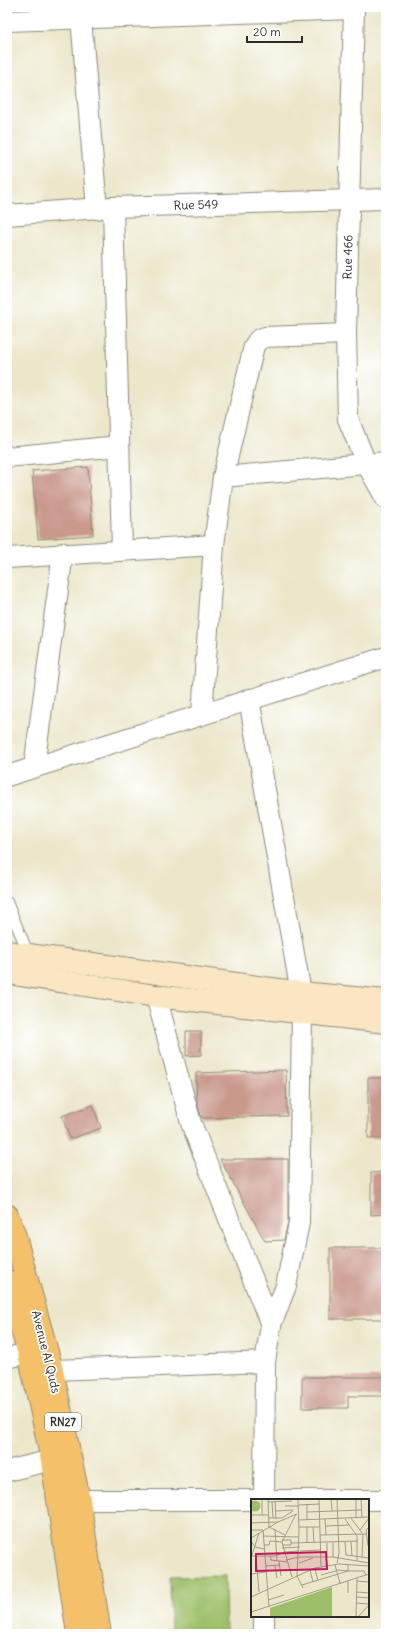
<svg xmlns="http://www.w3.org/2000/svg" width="393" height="1641" viewBox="0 0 393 1641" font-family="Delius,sans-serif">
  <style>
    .green { fill: #9ebf69; stroke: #64754a }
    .building { fill: #c9998c }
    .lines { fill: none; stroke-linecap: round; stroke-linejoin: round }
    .lane-casing { stroke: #8c897b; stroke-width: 12 }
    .street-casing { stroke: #8c897b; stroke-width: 22 }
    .secondary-casing { stroke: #8c897b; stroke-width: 24 }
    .primary-casing { stroke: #8c897b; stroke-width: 24 }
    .lane { stroke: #fff; stroke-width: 10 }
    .street { stroke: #fff; stroke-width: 20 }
    .secondary { stroke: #fbe6c3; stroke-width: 22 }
    .primary { stroke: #f4c16a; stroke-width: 22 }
    .labels { text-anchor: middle; stroke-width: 3.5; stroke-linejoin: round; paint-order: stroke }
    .shield { fill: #fff; stroke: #6b6b6b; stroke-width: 1 }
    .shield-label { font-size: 11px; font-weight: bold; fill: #2b2b2b }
    .street-label { font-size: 12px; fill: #2b2b2b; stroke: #fff }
    .inset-road { fill: none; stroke: #9f9c8b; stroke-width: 1 }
    .view { fill: #c2185b; fill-opacity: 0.15; stroke: #c2185b; stroke-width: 2 }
    .inset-edge { fill: none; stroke: #2b2b2b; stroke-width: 2 }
  </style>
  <rect width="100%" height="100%" fill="#fff"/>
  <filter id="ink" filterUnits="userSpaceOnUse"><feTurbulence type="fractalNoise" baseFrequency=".025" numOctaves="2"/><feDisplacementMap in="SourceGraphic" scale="8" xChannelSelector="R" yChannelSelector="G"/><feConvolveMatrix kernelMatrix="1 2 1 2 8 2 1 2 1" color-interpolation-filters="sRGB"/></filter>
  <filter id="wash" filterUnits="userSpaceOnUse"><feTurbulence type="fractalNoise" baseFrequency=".012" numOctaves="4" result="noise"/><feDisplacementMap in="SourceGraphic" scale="16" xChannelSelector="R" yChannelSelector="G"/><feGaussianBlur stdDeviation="0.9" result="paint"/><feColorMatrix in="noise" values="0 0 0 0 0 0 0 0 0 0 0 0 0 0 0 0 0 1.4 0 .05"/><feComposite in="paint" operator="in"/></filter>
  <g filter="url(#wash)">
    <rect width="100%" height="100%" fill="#ece7cb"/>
    <polygon class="green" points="225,1576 226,1634 171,1634 170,1577"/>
    <g id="blocks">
      <g class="building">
        <polygon points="88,467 93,535 38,539 32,471"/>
        <polygon points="186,1031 201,1031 201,1055 186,1056"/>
        <polygon points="286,1070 287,1116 202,1118 197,1103 196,1073"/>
        <rect x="368" y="1078" width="18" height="60"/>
        <polygon points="93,1105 101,1128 70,1139 62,1116"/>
        <polygon points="220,1159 288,1159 288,1222 284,1240 265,1241"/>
        <polygon points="386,1172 386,1214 371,1215 371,1173"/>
        <rect x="330" y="1248" width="56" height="71"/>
        <polygon points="302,1377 386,1377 386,1396 348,1396 348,1408 302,1408"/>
      </g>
    </g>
  </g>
  <g filter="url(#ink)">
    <use href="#blocks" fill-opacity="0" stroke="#8c897b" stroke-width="1"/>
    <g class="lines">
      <defs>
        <polyline id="lane" points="7,902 29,955"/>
        <g id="street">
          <polyline points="354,7 346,334 348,419 366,463 386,499"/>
          <polyline points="81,18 97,209"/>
          <polyline points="7,21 354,9"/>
          <polyline points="113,207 122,550"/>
          <polyline points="7,215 113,207 386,199"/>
          <polyline points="7,457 119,446"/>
          <polyline points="223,477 386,462"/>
          <polyline points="7,558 214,545"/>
          <polyline points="249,699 301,993 302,1013 299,1223 286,1286 271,1325 265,1362 264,1500"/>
          <polyline points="202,714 214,545 223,477 254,346 258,340 265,337 346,334"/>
          <polyline points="34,767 63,553"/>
          <polyline points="7,776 386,657"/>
          <polyline points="156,996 191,1123 271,1325"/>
          <polyline points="7,1358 29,1353"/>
          <polyline points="52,1370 265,1362"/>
          <polyline points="7,1471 52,1460"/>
          <polyline points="79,1500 386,1500"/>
          <polyline points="264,1634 264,1616"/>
        </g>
        <g id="secondary">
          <polyline points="7,952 301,993 386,1001"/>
          <polyline points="7,973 156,996 386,1022"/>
        </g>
        <g id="primary">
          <polyline points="7,1215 14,1233 52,1370 79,1500 100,1634"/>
          <polyline points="7,1281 29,1353 52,1460 78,1634"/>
        </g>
      </defs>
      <use href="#lane" class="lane-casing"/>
      <use href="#street" class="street-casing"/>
      <use href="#secondary" class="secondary-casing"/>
      <use href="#primary" class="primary-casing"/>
      <use href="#lane" class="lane"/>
      <use href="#street" class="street"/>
      <use href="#secondary" class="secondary"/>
      <use href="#primary" class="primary"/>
    </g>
  </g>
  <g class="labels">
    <rect class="shield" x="45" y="1413" width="36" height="18" rx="3"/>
    <g class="shield-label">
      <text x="63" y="1426">RN27</text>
    </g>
    <g class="street-label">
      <text transform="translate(196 205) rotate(-2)" y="4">Rue 549</text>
      <text transform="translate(348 257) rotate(-89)" y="4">Rue 466</text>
      <text transform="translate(46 1352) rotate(76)" y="4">Avenue Al Quds</text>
    </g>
  </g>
  <g transform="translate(251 1499)">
    <rect width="118" height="118" fill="#ece7cb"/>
    <path d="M-1.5 7a5.5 5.5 0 1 1 11 0a5.5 5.5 0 1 1-11 0ZM81,88v30h-62v-9z" fill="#9ebf69"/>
    <path class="inset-road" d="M11,0v16M17,0l1,28 16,8M68,0l2,67M80,0l1,12M86,0l2,54 -2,10M105,0v19M110,0l1,19M24,2l1,18M17,3l24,-1M21,3l1,16M56,5v16M48,6l20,-1M34,7h13M25,12l17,-1M56,13l55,-2M0,16h17M18,19h13l11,-7M100,19l11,15M74,20l1,16M94,20l12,17v25M48,21l70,-3M0,24l27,-1 19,-8M74,27l24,-1M48,28h20M56,28v16M62,28l1,16M24,30l2,32M0,31h12l6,77M109,31l9,-12M69,36l47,-1M12,37l35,1M0,39l27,-16M0,42l4,6 9,2M82,43v15M94,43l1,13M100,43l1,14M40,44l67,-2M76,44v15M13,46h5l1,-4 12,1M31,46h9v-5h-9M117,47l-2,-16 3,-3M31,49l18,-1M49,52l20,-1M32,53l16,-1M95,56l23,3M0,57h23l10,-3M5,57l3,36M19,57l1,4 16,2M111,58l1,-23M0,59l8,-25M35,61l14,-3h33l36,6M28,62l2,15M48,64l14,-5M84,66l5,18M14,67l15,-1M24,67l2,12M64,70l3,12M59,71l3,12M0,75l15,-2M70,76l18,-5 9,1v-7M46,77l6,12M46,77l2,-45 -1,-32M41,78l-10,-35 14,-28M106,82l12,1M51,86l46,-14h16l2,4M106,93l12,1M97,94v-13M0,98l64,-29 24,-4 30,2M106,98l12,1M17,101l16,-5M105,104l13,1M0,113l118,-38M105,118l1,-39M107,118l11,-12"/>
    <path class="view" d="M75,53l1,17 -71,2v-17z"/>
    <rect width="118" height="118" class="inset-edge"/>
  </g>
  <rect width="393" height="1641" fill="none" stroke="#fff" stroke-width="24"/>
  <path d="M247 36v6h55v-6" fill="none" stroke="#2b2b2b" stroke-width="2"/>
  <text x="253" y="36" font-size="12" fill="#2b2b2b" stroke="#ffffff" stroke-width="3" paint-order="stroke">20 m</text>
</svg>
